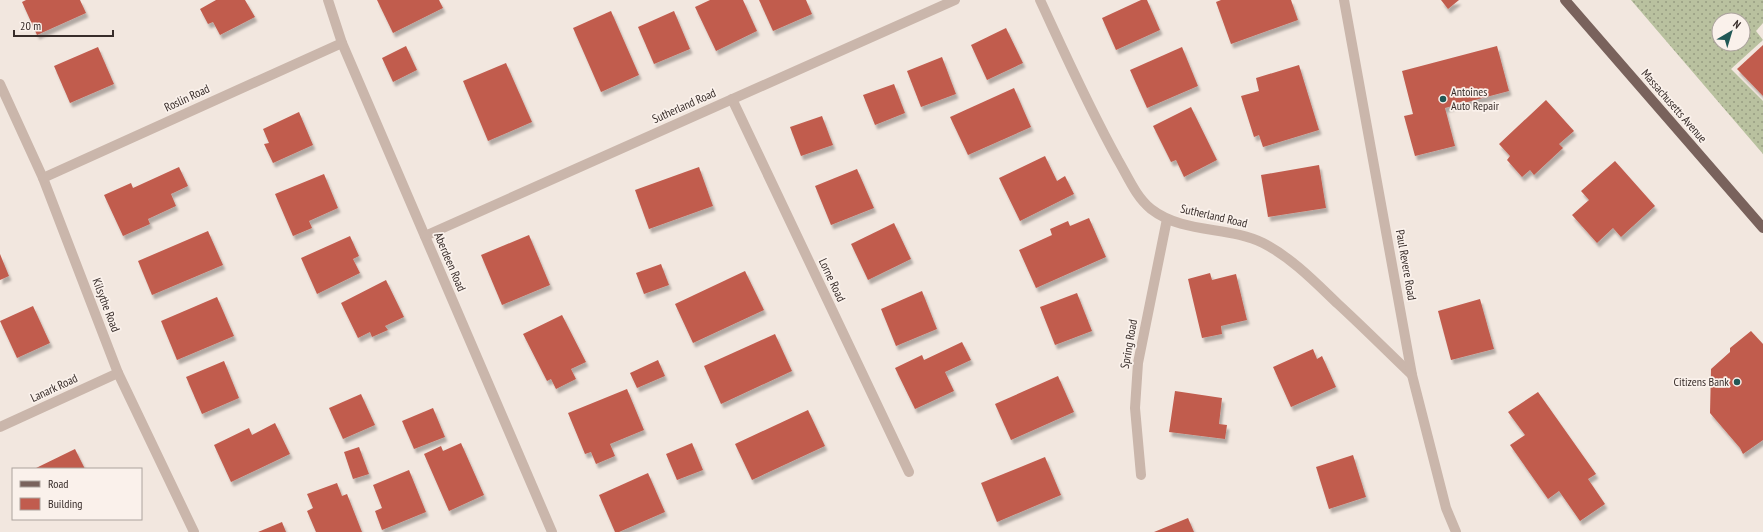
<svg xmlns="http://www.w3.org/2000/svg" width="1763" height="532" viewBox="0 0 1763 532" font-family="'PT Sans Narrow',sans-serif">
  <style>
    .garden { fill: url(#garden-dots); fill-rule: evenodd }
    .building { fill: #c15c4e; filter: url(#shadow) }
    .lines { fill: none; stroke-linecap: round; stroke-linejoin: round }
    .street { stroke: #cab6ab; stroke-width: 10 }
    .primary { stroke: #79625c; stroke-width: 10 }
    .poi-dot { fill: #215856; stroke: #faf1eb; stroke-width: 1.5 }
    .labels { text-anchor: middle; stroke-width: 3.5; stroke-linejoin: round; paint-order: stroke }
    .poi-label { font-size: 12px; fill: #382d2a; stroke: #faf1eb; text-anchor: start }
    .street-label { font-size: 12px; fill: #382d2a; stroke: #faf1eb }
  </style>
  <defs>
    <pattern id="garden-dots" width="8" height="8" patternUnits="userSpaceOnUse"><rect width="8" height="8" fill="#b9c19f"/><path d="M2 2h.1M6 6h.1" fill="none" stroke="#979d82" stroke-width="1.8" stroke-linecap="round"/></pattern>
    <filter id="shadow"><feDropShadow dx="2.5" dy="4.5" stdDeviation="1" flood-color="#0004"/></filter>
  </defs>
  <rect width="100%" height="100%" fill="#f2e7df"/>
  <path class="garden" d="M1631,0h132v23l-7,8 7,9 -32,29 32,32v53zM1719,20h24v24h-24z"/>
  <g class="building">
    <polygon points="26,0 80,0 86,13 37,35 22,2"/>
    <polygon points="216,0 245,0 255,17 220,35 213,22 208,24 200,9"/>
    <polygon points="377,0 439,0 443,8 393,33"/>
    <polygon points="710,0 743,0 757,31 716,51 695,7"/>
    <polygon points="759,0 806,0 812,14 773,31"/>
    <polygon points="1141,0 1147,0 1160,30 1116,50 1102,18"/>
    <polygon points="1221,0 1291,0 1298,20 1231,44 1216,2"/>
    <polygon points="1441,0 1459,0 1448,9"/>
    <polygon points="611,11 639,75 601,92 573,28"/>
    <polygon points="674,11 690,49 654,64 638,27"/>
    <polygon points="1006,28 1023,63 987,80 971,45"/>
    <polygon points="1763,45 1763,96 1737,69"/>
    <polygon points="406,46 417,70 393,82 382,58"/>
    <polygon points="1497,46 1509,91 1445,108 1455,146 1415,156 1404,116 1413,114 1402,71"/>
    <polygon points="98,47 114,84 70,103 54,66"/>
    <polygon points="1182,47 1198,86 1147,108 1130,70"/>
    <polygon points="942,57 956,94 921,107 907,71"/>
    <polygon points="506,63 532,122 488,141 463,81"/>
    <polygon points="1299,65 1319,130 1263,147 1259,135 1254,137 1241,96 1259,91 1256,78"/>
    <polygon points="894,84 905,113 875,125 863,95"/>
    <polygon points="1014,88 1031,127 968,155 950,117"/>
    <polygon points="1546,100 1574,131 1559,144 1563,148 1534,175 1530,170 1522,177 1507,160 1510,156 1499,144"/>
    <polygon points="1191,107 1217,160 1184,177 1176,160 1171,162 1153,126"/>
    <polygon points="299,112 313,145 273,163 264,144 269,143 263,129"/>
    <polygon points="822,116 833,145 801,156 790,127"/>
    <polygon points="1045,156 1057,181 1065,176 1074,194 1020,221 999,178"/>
    <polygon points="1615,161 1655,206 1621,237 1613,228 1597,243 1572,215 1589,200 1581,191"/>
    <polygon points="1319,165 1326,208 1268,217 1261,175"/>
    <polygon points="179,167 188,186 171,194 176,206 148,219 150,224 123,236 104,195 131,183 133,188"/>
    <polygon points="699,167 713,206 649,229 635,190"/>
    <polygon points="857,169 874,208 831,225 815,186"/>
    <polygon points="324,174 338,208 309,221 312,228 293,236 275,194"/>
    <polygon points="1089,218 1106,257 1036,288 1019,250 1052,235 1050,229 1068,221 1070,226"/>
    <polygon points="894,223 911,259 868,280 851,244"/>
    <polygon points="208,231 223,265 152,295 138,261"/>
    <polygon points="529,235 550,285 502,305 481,255"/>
    <polygon points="350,236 359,256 353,259 360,273 317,294 301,258"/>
    <polygon points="0,254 9,276 0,280"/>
    <polygon points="661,264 669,285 644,294 636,273"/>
    <polygon points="745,271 764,310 693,343 675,304"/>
    <polygon points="1210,273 1212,280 1236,274 1247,320 1221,326 1222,334 1202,338 1188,279"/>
    <polygon points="386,280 404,317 385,326 388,330 372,337 370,332 358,338 341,303"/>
    <polygon points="922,291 937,329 896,346 881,309"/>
    <polygon points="1077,293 1092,331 1055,345 1040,307"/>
    <polygon points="217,297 234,336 177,360 161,321"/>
    <polygon points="1480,299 1494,349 1451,360 1438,311"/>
    <polygon points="33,306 50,343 17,358 0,321"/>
    <polygon points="562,315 586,362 571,369 576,379 556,389 551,379 547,381 523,334"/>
    <polygon points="1751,331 1763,344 1763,440 1743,454 1740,448 1710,413 1711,369 1730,352 1730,348"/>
    <polygon points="775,334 792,371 721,404 704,366"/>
    <polygon points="962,342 971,360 945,372 954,391 915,409 895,368 922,355 924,360"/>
    <polygon points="1313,349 1317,359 1322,356 1336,387 1291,407 1273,367"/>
    <polygon points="658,360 665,376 637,388 630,373"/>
    <polygon points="224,361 239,398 202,414 186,377"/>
    <polygon points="1058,376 1074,412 1011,440 995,404"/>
    <polygon points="627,389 644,430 610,444 615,456 596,464 591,452 585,454 568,413"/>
    <polygon points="1175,391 1222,398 1219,424 1227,425 1225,439 1169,432"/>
    <polygon points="1538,392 1596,474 1588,479 1605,504 1580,521 1559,491 1548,499 1510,445 1525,435 1508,412"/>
    <polygon points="361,394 375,425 343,439 329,408"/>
    <polygon points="433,408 445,437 414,449 402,421"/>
    <polygon points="808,410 825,446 752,480 735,444"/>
    <polygon points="275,423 290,454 231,482 214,445 249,428 252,435"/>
    <polygon points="461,443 484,495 449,511 424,454 441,446 443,451"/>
    <polygon points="692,443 703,470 677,480 666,454"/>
    <polygon points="359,447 369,474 353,479 344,452"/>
    <polygon points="75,449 85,469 34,469"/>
    <polygon points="1353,455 1366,497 1329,509 1316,467"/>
    <polygon points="1045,457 1061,495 997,522 981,483"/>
    <polygon points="409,470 426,512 382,530 375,511 382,508 373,485"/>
    <polygon points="648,473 665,512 619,532 615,532 599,495"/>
    <polygon points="337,483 342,496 347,494 362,532 316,532 307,511 313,508 307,494"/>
    <polygon points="1188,518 1194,532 1154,532"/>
    <polygon points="282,522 286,532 258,532"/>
  </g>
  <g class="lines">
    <g class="street">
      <polyline points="328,0 342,43 552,532"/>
      <path d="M1040,0c25,54 49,108 78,160 10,17 18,37 33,49 32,25 78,17 112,34 29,15 52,39 75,61 25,23 49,47 74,71"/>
      <polyline points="1344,0 1412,375 1446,508 1456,532"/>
      <polyline points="0,84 43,178 118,373 194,532"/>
      <polyline points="732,99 909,472"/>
      <polyline points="43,178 342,43"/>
      <polyline points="425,236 955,0"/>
      <polyline points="0,427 118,373"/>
      <polyline points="1141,475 1135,408 1138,363 1167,219"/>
    </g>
    <polyline class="primary" points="1565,0 1763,228"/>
  </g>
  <g class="poi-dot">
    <circle cx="1443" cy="99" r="4"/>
    <circle cx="1737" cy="382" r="4"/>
  </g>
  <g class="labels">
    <g class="poi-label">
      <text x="1451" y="96">Antoines<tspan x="1451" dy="14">Auto Repair</tspan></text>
      <text x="1729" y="386" text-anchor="end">Citizens Bank</text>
    </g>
    <g class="street-label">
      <text transform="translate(187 98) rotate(-25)" y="4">Roslin Road</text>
      <text transform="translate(684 106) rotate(-24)" y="4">Sutherland Road</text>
      <text transform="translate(1674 106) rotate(49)" y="4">Massachusetts Avenue</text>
      <text transform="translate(1214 216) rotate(13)" y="4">Sutherland Road</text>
      <text transform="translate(450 262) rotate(67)" y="4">Aberdeen Road</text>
      <text transform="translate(1406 265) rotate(80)" y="4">Paul Revere Road</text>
      <text transform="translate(832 280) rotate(65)" y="4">Lorne Road</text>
      <text transform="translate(106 305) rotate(69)" y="4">Kilsythe Road</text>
      <text transform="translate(1129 344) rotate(-80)" y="4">Spring Road</text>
      <text transform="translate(54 388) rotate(-25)" y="4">Lanark Road</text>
    </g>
  </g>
  <rect x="12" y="468" width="130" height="52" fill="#faf1eb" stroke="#aca39e"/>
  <rect x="20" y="481" width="20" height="6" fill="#79625c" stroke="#aca39e"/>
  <text x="48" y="488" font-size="12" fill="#382d2a">Road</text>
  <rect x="20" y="498" width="20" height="12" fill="#c15c4e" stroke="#aca39e"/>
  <text x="48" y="508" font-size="12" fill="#382d2a">Building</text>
  <g transform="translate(1731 32) rotate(38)"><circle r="19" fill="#faf1eb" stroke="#aca39e"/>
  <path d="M0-3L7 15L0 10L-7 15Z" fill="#215856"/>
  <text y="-6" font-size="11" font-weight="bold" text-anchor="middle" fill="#382d2a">N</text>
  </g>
  <path d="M14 30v6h99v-6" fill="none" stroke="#382d2a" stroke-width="2"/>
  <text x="20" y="30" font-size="12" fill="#382d2a" stroke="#faf1eb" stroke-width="3" paint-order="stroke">20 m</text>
</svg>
